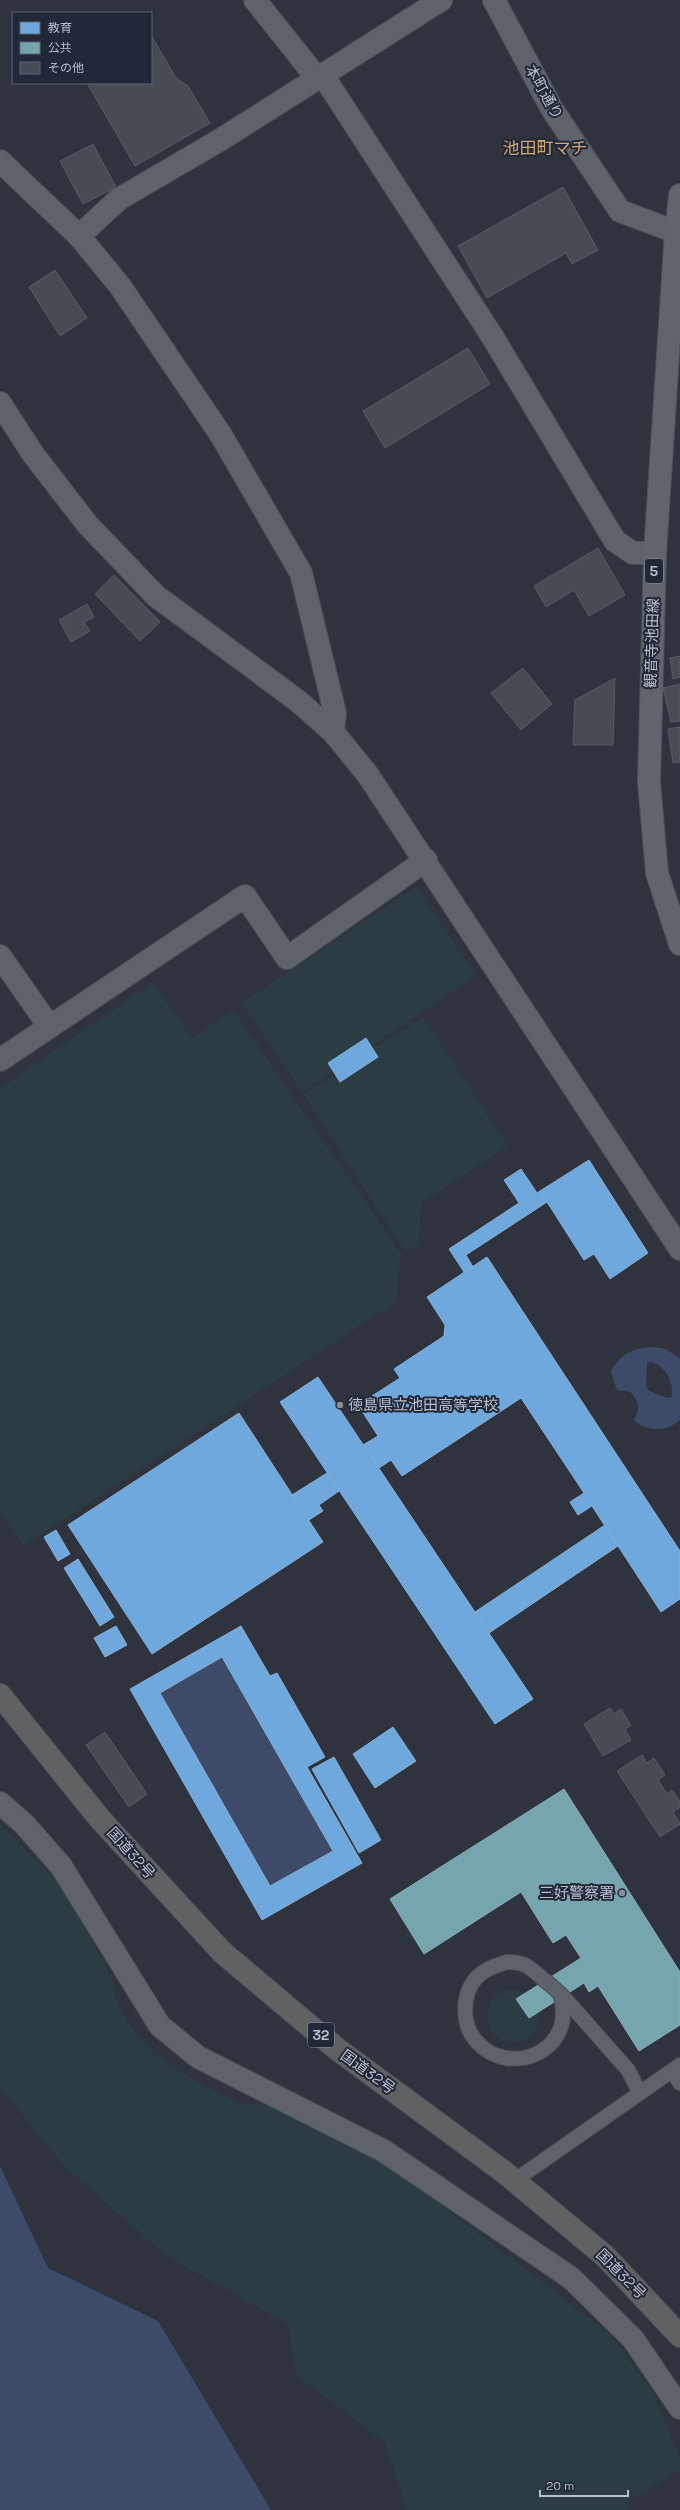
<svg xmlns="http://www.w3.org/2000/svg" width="680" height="2510" viewBox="0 0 680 2510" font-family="'Space Grotesk','Noto Sans JP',sans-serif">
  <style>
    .green { fill: #2b3d43 }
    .water { fill: #3d4a68; fill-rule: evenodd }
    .schools { fill: #6fa8dc; stroke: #86afd7; fill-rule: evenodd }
    .public { fill: #76a5af; stroke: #8aadb8 }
    .building { fill: #474b54; stroke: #575b64 }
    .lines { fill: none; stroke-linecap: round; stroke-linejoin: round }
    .lane-casing { stroke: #4b4e55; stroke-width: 16 }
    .street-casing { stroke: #4b4e55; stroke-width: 24 }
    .primary-casing { stroke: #4c5059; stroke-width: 24 }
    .highway-casing { stroke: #4b4f59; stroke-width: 24 }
    .lane { stroke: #5e626a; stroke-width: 14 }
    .street { stroke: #5e626a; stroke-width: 22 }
    .primary { stroke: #61646c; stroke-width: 22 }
    .highway { stroke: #5f6163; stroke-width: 22 }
    .poi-dot { fill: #898e9a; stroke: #212838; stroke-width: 1.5 }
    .labels { text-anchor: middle; stroke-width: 4; stroke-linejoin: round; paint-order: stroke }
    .shield { fill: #212838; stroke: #8c92a0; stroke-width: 1 }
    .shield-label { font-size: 14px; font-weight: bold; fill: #babfcc }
    .street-label { font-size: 15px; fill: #babfcc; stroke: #212838 }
    .poi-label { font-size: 15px; fill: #babfcc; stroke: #212838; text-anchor: start }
    .quarter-label { font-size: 17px; fill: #d4a56d; stroke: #212838 }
  </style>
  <rect width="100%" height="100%" fill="#2e333d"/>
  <g class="green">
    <polygon points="416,887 476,976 302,1092 242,1003"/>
    <polygon points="153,982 192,1038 233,1010 401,1253 396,1302 23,1546 0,1510 0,1088"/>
    <polygon points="423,1017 508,1146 421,1203 419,1243 406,1252 304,1095"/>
    <polygon points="0,1824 64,1889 112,1979 115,1996 130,2026 154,2054 192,2079 242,2104 267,2105 389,2165 610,2334 651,2389 680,2458 680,2470 626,2502 629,2510 407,2510 386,2444 297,2375 288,2324 165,2255 62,2164 0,2086"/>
    <circle cx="513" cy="2016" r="26"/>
  </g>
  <g class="water">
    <path d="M654,1347l12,2 14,10v61c-13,12 -33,12 -46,0 7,-10 5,-20 -4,-28l-13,-2 -6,-18c8,-18 24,-25 43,-25zM652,1362c15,6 21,19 20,35l-5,1 -19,-8 -2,-5 1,-22z"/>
    <polygon points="222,1657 333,1851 270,1886 160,1693"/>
    <polygon points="0,2166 48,2268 158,2321 271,2510 0,2510"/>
  </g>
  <g class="schools">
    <polygon points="366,1038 378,1057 340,1082 328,1063"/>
    <polygon points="589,1160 648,1253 610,1279 594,1254 584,1260 540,1191"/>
    <polygon points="521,1169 537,1193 540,1191 547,1202 466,1255 473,1267 464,1272 449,1249 519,1203 504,1180"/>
    <polygon points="487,1257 680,1551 680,1599 661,1612 592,1506 578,1515 570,1502 584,1493 521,1398 402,1476 391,1460 379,1468 363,1445 378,1436 358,1405 400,1378 394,1369 444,1336 445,1325 427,1297"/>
    <polygon points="318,1377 533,1699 495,1724 280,1402"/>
    <polygon points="239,1413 323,1542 152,1654 68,1525"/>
    <polygon points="327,1473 339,1491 319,1505 323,1511 309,1520 292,1495"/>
    <polygon points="605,1525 618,1546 489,1633 475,1612"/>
    <polygon points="56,1530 70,1554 58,1561 44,1537"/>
    <polygon points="78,1559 114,1617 100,1626 64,1568"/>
    <polygon points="116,1626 127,1645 105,1657 94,1638"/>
    <path d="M241,1626l29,50 7,-3 48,84 -18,10 55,96 -100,57 -132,-231zM222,1657l111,194 -63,35 -110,-193z"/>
    <polygon points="393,1727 416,1761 375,1788 353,1754"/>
    <polygon points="334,1757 381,1840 359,1853 312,1769"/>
  </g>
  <polygon class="public" points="564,1789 680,1972 680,2025 639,2051 598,1986 589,1992 584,1983 529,2018 516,1999 581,1958 566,1935 553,1943 521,1892 424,1954 390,1899"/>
  <g class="building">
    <polygon points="151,35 176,78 188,86 210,123 135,166 87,83 151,83"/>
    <polygon points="93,144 116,187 83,204 60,161"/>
    <polygon points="563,187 598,250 572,264 566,253 487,298 458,246"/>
    <polygon points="55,270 87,318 60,336 29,287"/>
    <polygon points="468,348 490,384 385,448 363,411"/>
    <polygon points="598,548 625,595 589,616 574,590 546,607 534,586"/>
    <polygon points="114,575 160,622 140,641 95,594"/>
    <polygon points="87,604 94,617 84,622 90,631 71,642 59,620"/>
    <polygon points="680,656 680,677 673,679 670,658"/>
    <polygon points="523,668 552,704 521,730 491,693"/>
    <polygon points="615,678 613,745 573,745 575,700"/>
    <polygon points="680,684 680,721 671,722 663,688"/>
    <polygon points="680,727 680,762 673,763 668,729"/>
    <polygon points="610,1708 614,1714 621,1709 631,1726 625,1729 631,1740 603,1756 584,1724"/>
    <polygon points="105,1732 147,1794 129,1807 86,1745"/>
    <polygon points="642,1755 647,1763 654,1758 665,1775 658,1780 667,1794 672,1790 680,1802 680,1807 673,1812 680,1824 660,1837 617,1771"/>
  </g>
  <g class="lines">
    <defs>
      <g id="lane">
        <path d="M507,1962c19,0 22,5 36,17 5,4 12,9 16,14 2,2 3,8 3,11 9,48 -52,73 -84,39 -17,-17 -17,-48 -1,-66 8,-8 19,-12 30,-15z"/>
        <polyline points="561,1994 628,2070 640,2093"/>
        <polyline points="672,2071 680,2083"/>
        <polyline points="514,2181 680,2065"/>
      </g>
      <g id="street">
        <polyline points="255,0 317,78"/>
        <polyline points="494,0 552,109 620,211 676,232"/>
        <polyline points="322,74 492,336 615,541 633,553 655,553"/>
        <polyline points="0,161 79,236 120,286 221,435 301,573 335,713 333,732"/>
        <polyline points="79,236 119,199 220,140 441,0"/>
        <polyline points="0,403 33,454 87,524 156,596 298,701 333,732 368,775 680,1249"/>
        <polyline points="0,956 49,1026"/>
        <polyline points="0,1060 245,896 287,958 426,860"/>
        <polyline points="0,1803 24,1824 61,1866 160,2026 198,2057 384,2151 571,2278 633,2339 680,2408"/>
      </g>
      <polyline id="primary" points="680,195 676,232 655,553 649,782 657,873 680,944"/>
      <polyline id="highway" points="0,1695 100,1819 222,1952 337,2049 504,2172 605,2256 680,2336"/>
    </defs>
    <use href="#lane" class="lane-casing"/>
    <use href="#street" class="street-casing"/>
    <use href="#primary" class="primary-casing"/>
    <use href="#highway" class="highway-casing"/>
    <use href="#lane" class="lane"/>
    <use href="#street" class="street"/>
    <use href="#primary" class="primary"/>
    <use href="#highway" class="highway"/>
  </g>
  <g class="poi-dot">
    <circle cx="340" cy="1405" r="4"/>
    <circle cx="622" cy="1893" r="4"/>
  </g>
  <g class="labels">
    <g class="shield">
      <rect x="645" y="559" width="18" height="24" rx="3"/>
      <rect x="308" y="2023" width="26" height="24" rx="3"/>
    </g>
    <g class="shield-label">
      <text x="654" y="576">5</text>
      <text x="321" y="2040">32</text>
    </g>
    <g class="street-label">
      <text transform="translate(544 92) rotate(61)" y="5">本町通り</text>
      <text transform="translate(652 643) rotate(-88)" y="5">観音寺池田線</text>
      <text transform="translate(131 1853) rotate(48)" y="5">国道32号</text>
      <text transform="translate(368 2072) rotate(36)" y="5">国道32号</text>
      <text transform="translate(621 2274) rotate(45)" y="5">国道32号</text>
    </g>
    <g class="poi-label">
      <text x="348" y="1410">徳島県立池田高等学校</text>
      <text x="614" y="1898" text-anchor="end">三好警察署</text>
    </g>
    <g class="quarter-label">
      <text x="545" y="154">池田町マチ</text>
    </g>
  </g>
  <rect x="12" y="12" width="140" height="72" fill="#212838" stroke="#5e6473"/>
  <rect x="20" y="22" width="20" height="12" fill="#6fa8dc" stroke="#5e6473"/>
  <text x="48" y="32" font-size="12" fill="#babfcc">教育</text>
  <rect x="20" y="42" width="20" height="12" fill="#76a5af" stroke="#5e6473"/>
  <text x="48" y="52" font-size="12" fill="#babfcc">公共</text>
  <rect x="20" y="62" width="20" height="12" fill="#474b54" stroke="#5e6473"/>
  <text x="48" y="72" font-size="12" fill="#babfcc">その他</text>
  <path d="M540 2490v6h88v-6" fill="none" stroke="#babfcc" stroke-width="2"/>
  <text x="546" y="2490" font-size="12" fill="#babfcc" stroke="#212838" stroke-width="3" paint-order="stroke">20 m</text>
</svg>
